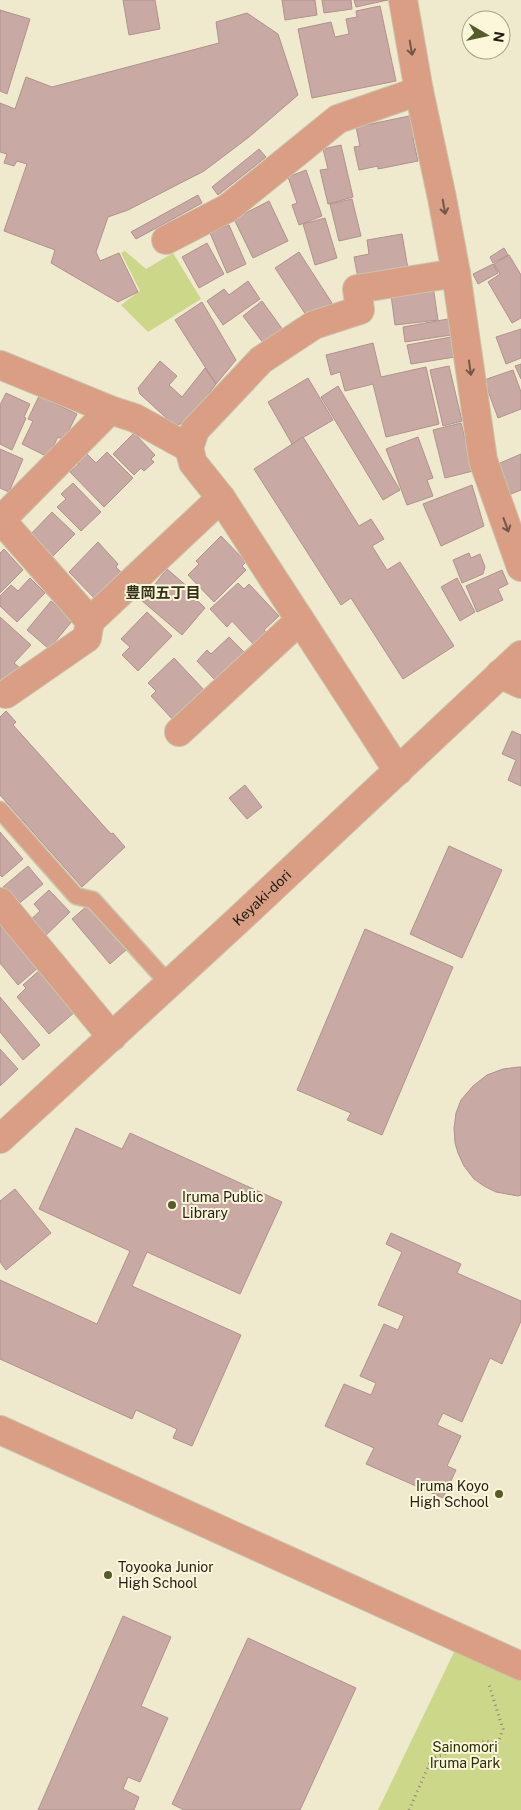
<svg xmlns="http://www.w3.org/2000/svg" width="521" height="1810" viewBox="0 0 521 1810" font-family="'Public Sans','Noto Sans JP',sans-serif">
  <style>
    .green { fill: #ccd78a }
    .building { fill: #c8a9a4; stroke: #b0928d }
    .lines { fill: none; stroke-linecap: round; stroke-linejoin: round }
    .service-casing { stroke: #cac5ac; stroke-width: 19 }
    .minor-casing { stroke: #cac5ac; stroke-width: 30 }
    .tertiary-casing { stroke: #cac5ac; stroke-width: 30 }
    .path { stroke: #8e8a76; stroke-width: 3; stroke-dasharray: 1 4; stroke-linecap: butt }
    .service { stroke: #da9e85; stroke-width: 16 }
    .minor { stroke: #da9e85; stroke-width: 28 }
    .tertiary { stroke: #da9e85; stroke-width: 28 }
    .oneway { stroke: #735746 }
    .poi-dot { fill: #555b29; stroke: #fcf7da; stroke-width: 2 }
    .labels { text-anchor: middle; stroke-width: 4; stroke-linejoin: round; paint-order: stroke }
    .street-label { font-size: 14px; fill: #1f1d13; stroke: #fcf7da }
    .poi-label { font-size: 14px; fill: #1f1d13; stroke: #fcf7da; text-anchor: start }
    .park-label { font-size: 14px; fill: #2c2f06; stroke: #fcf7da }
    .neighbourhood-label { font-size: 15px; font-weight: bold; fill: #343019; stroke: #fcf7da }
  </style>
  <rect width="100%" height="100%" fill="#efeacd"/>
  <g class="green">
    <polygon points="125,251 146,269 173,253 201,299 148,332 121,305 140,291 121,253"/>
    <polygon points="456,1648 521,1676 521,1810 378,1810"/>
  </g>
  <g class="building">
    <polygon points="123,0 155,0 160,29 129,35"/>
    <polygon points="282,0 315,0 317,15 285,20"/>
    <polygon points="322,0 351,0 352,9 324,13"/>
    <polygon points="354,0 388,0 356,7"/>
    <polygon points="380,6 396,81 312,98 298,29 331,22 335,37 349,34 346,19 357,17 356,11"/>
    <polygon points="0,10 30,19 7,94 0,91"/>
    <polygon points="247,13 278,34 298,95 249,137 204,171 128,210 108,217 96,252 100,261 119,253 138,292 118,302 51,263 55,250 4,231 27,164 17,161 14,166 4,163 7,154 0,152 0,103 15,109 26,77 52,87 219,43 216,22"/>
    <polygon points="414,115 419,138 413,139 418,161 378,169 378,166 359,170 354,147 360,146 356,127"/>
    <polygon points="341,145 353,197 328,204 320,170 328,169 323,149"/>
    <polygon points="259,149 266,157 218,195 212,187"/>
    <polygon points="306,170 322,216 299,225 292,205 297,203 288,177"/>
    <polygon points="198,195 202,203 136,239 131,232"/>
    <polygon points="352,199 361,236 339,241 330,204"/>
    <polygon points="269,201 288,241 253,258 234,219"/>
    <polygon points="325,218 337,258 315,265 303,224"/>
    <polygon points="229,225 246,264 227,273 210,233"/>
    <polygon points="402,234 408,269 358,278 354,257 369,254 367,240"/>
    <polygon points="207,243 224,274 199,288 182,257"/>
    <polygon points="504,248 508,255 493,263 490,257"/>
    <polygon points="299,252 332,303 308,318 275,268"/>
    <polygon points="509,255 521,275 521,318 512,323 488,282 500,274 494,264"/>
    <polygon points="493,264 498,273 478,284 473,274"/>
    <polygon points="248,281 260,299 223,325 207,301 224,289 229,295"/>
    <polygon points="433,286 438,320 395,325 391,295"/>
    <polygon points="262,301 283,330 264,344 243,316"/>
    <polygon points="202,302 236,360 216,384 175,320"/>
    <polygon points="448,319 451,335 405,342 403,327"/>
    <polygon points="521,329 521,358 506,364 496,337"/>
    <polygon points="451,337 455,357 411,364 407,345"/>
    <polygon points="373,343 381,377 426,367 439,424 386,437 373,384 345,391 340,372 331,375 326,355"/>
    <polygon points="160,361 177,376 169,385 182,397 205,368 216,384 187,423 174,425 140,394 138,388"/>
    <polygon points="521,364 521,379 515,366"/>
    <polygon points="449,366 462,421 443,426 430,370"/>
    <polygon points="513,370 521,392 521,409 498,418 484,380"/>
    <polygon points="308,378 333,420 292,444 268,402"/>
    <polygon points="338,386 400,490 383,500 321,397"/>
    <polygon points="6,393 30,404 24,417 26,418 12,450 0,444 0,405"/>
    <polygon points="39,396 77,414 64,440 58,437 48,457 22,444 33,421 28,419"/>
    <polygon points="461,423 473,471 445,478 433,430"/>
    <polygon points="134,433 155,455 151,459 154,462 144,471 141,468 134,475 113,454"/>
    <polygon points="303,437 359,526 371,519 384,539 372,546 387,570 400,562 454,646 403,679 351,598 341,605 254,469"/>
    <polygon points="418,437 433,478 427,480 433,496 407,505 386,449"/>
    <polygon points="0,449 23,459 9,492 0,488"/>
    <polygon points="84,451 96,463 107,452 133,478 104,507 70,472 79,464 75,460"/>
    <polygon points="521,454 521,490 511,494 498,464"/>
    <polygon points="73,483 101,512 81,531 57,507 66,499 61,494"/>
    <polygon points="472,485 484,526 441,546 423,504"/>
    <polygon points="52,512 75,534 52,557 29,536"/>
    <polygon points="221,536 246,562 242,566 246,570 214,602 188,575 199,564 196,561"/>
    <polygon points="98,542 118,564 116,567 125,576 98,602 69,572"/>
    <polygon points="4,549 23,570 0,593 0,553"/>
    <polygon points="469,553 471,558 480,554 485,567 483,574 462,583 453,560"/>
    <polygon points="167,569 196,594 194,597 205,608 182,635 134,594 145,583 151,589"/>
    <polygon points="502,570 508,584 498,589 503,600 477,612 466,586"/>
    <polygon points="30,578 45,593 17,622 0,606 0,596 11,585 18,591"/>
    <polygon points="457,578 475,612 460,621 441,587"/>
    <polygon points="238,583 244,589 249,584 279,616 264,630 268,634 255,646 232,621 227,627 210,609"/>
    <polygon points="51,601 73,620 49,649 27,630"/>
    <polygon points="147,612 172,636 138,671 122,655 130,647 121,639"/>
    <polygon points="0,617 31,645 14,663 20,668 0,687"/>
    <polygon points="229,637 245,653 216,681 197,661 207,650 211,654"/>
    <polygon points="174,658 205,691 174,721 151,696 156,691 148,683"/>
    <polygon points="6,711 16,722 13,725 111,834 113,833 125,847 82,887 0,795 0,717"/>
    <polygon points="512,731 521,735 521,786 508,780 516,760 502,754"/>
    <polygon points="245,785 262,807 247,819 229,798"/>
    <polygon points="0,832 23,859 2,877 0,875"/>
    <polygon points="449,846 502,870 462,958 410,934"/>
    <polygon points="28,866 43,884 17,905 3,887"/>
    <polygon points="49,890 70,912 41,940 26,924 40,911 34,904"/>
    <polygon points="87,906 126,950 110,964 72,919"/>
    <polygon points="0,918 39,967 18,985 0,963"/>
    <polygon points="365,929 453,967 382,1135 347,1120 351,1113 297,1090"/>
    <polygon points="42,968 75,1012 49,1034 17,997 26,988 23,985"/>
    <polygon points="0,997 40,1045 23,1060 0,1032"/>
    <polygon points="0,1049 18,1069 0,1086"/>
    <polygon points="519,1067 521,1067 521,1195 518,1196 496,1192 484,1186 474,1179 464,1166 458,1153 455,1143 454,1128 456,1113 461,1100 473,1086 487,1075 503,1069"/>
    <polygon points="76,1128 122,1149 130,1133 282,1202 240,1294 147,1252 132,1286 241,1335 192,1446 173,1438 177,1429 136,1410 132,1419 0,1359 0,1280 97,1324 130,1251 39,1209"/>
    <polygon points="15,1189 51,1233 6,1270 0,1262 0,1201"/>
    <polygon points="391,1233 461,1264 457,1273 521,1301 521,1321 502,1364 490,1358 462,1422 443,1413 437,1425 461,1436 447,1466 456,1470 443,1498 366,1464 374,1448 325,1426 344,1384 371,1395 376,1383 360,1376 384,1324 398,1330 404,1316 378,1305 402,1252 386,1244"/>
    <polygon points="123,1616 171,1637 141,1706 168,1718 140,1782 128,1777 123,1789 139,1797 134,1810 38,1810"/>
    <polygon points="248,1638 356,1688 300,1810 184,1810 172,1804"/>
  </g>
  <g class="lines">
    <defs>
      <polyline id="service" points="0,810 76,896 93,900 169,984"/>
      <g id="minor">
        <polyline points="403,0 419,91 442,198 456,273 483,460 521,567"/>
        <polyline points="166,240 228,208 338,119 419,91"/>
        <polyline points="0,365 110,410 135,418 189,448 193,463 221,498 398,771"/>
        <polyline points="110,410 1,520 90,621 221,498"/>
        <polyline points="189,448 195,430 261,360 314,325 360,310 357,289 456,273"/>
        <polyline points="500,674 521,684"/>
        <polyline points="6,694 87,638 90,621"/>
        <polyline points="179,732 300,620"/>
        <polyline points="0,902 112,1037"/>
      </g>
      <g id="tertiary">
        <path id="s1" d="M0,1139l235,-216 286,-268"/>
        <polyline points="0,1430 521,1666"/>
      </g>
    </defs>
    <use href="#service" class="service-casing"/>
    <use href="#minor" class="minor-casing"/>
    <use href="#tertiary" class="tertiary-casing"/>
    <polyline class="path" points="409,1810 432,1758 485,1741 498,1743 503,1729 488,1682"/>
    <use href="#service" class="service"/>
    <use href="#minor" class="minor"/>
    <use href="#tertiary" class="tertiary"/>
  </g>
  <defs><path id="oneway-shaft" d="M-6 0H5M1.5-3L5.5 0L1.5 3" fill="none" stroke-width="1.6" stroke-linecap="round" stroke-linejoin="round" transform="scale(1.25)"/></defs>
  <g class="oneway">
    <use href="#oneway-shaft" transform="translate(411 48) rotate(80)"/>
    <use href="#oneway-shaft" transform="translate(444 207) rotate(80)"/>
    <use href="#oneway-shaft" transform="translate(470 368) rotate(82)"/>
    <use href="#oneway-shaft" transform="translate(506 525) rotate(70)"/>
  </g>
  <g class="poi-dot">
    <circle cx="172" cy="1205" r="5"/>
    <circle cx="499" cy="1494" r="5"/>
    <circle cx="108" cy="1575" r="5"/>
  </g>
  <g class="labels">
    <g class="street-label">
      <text dy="5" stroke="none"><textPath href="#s1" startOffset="356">Keyaki-dori</textPath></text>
    </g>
    <g class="poi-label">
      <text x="182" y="1202">Iruma Public<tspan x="182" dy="16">Library</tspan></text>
      <text x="489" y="1491" text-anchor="end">Iruma Koyo<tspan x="489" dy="16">High School</tspan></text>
      <text x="118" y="1572">Toyooka Junior<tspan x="118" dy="16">High School</tspan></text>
    </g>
    <g class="park-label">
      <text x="465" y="1752">Sainomori<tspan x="465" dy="16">Iruma Park</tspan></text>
    </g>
    <g class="neighbourhood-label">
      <text x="163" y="598">豊岡五丁目</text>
    </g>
  </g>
  <g transform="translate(486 35) rotate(99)"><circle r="24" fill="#fcf7da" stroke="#a4a08a"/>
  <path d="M0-4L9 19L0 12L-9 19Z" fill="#555b29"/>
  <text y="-8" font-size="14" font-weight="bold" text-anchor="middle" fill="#1f1d13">N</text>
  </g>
</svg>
